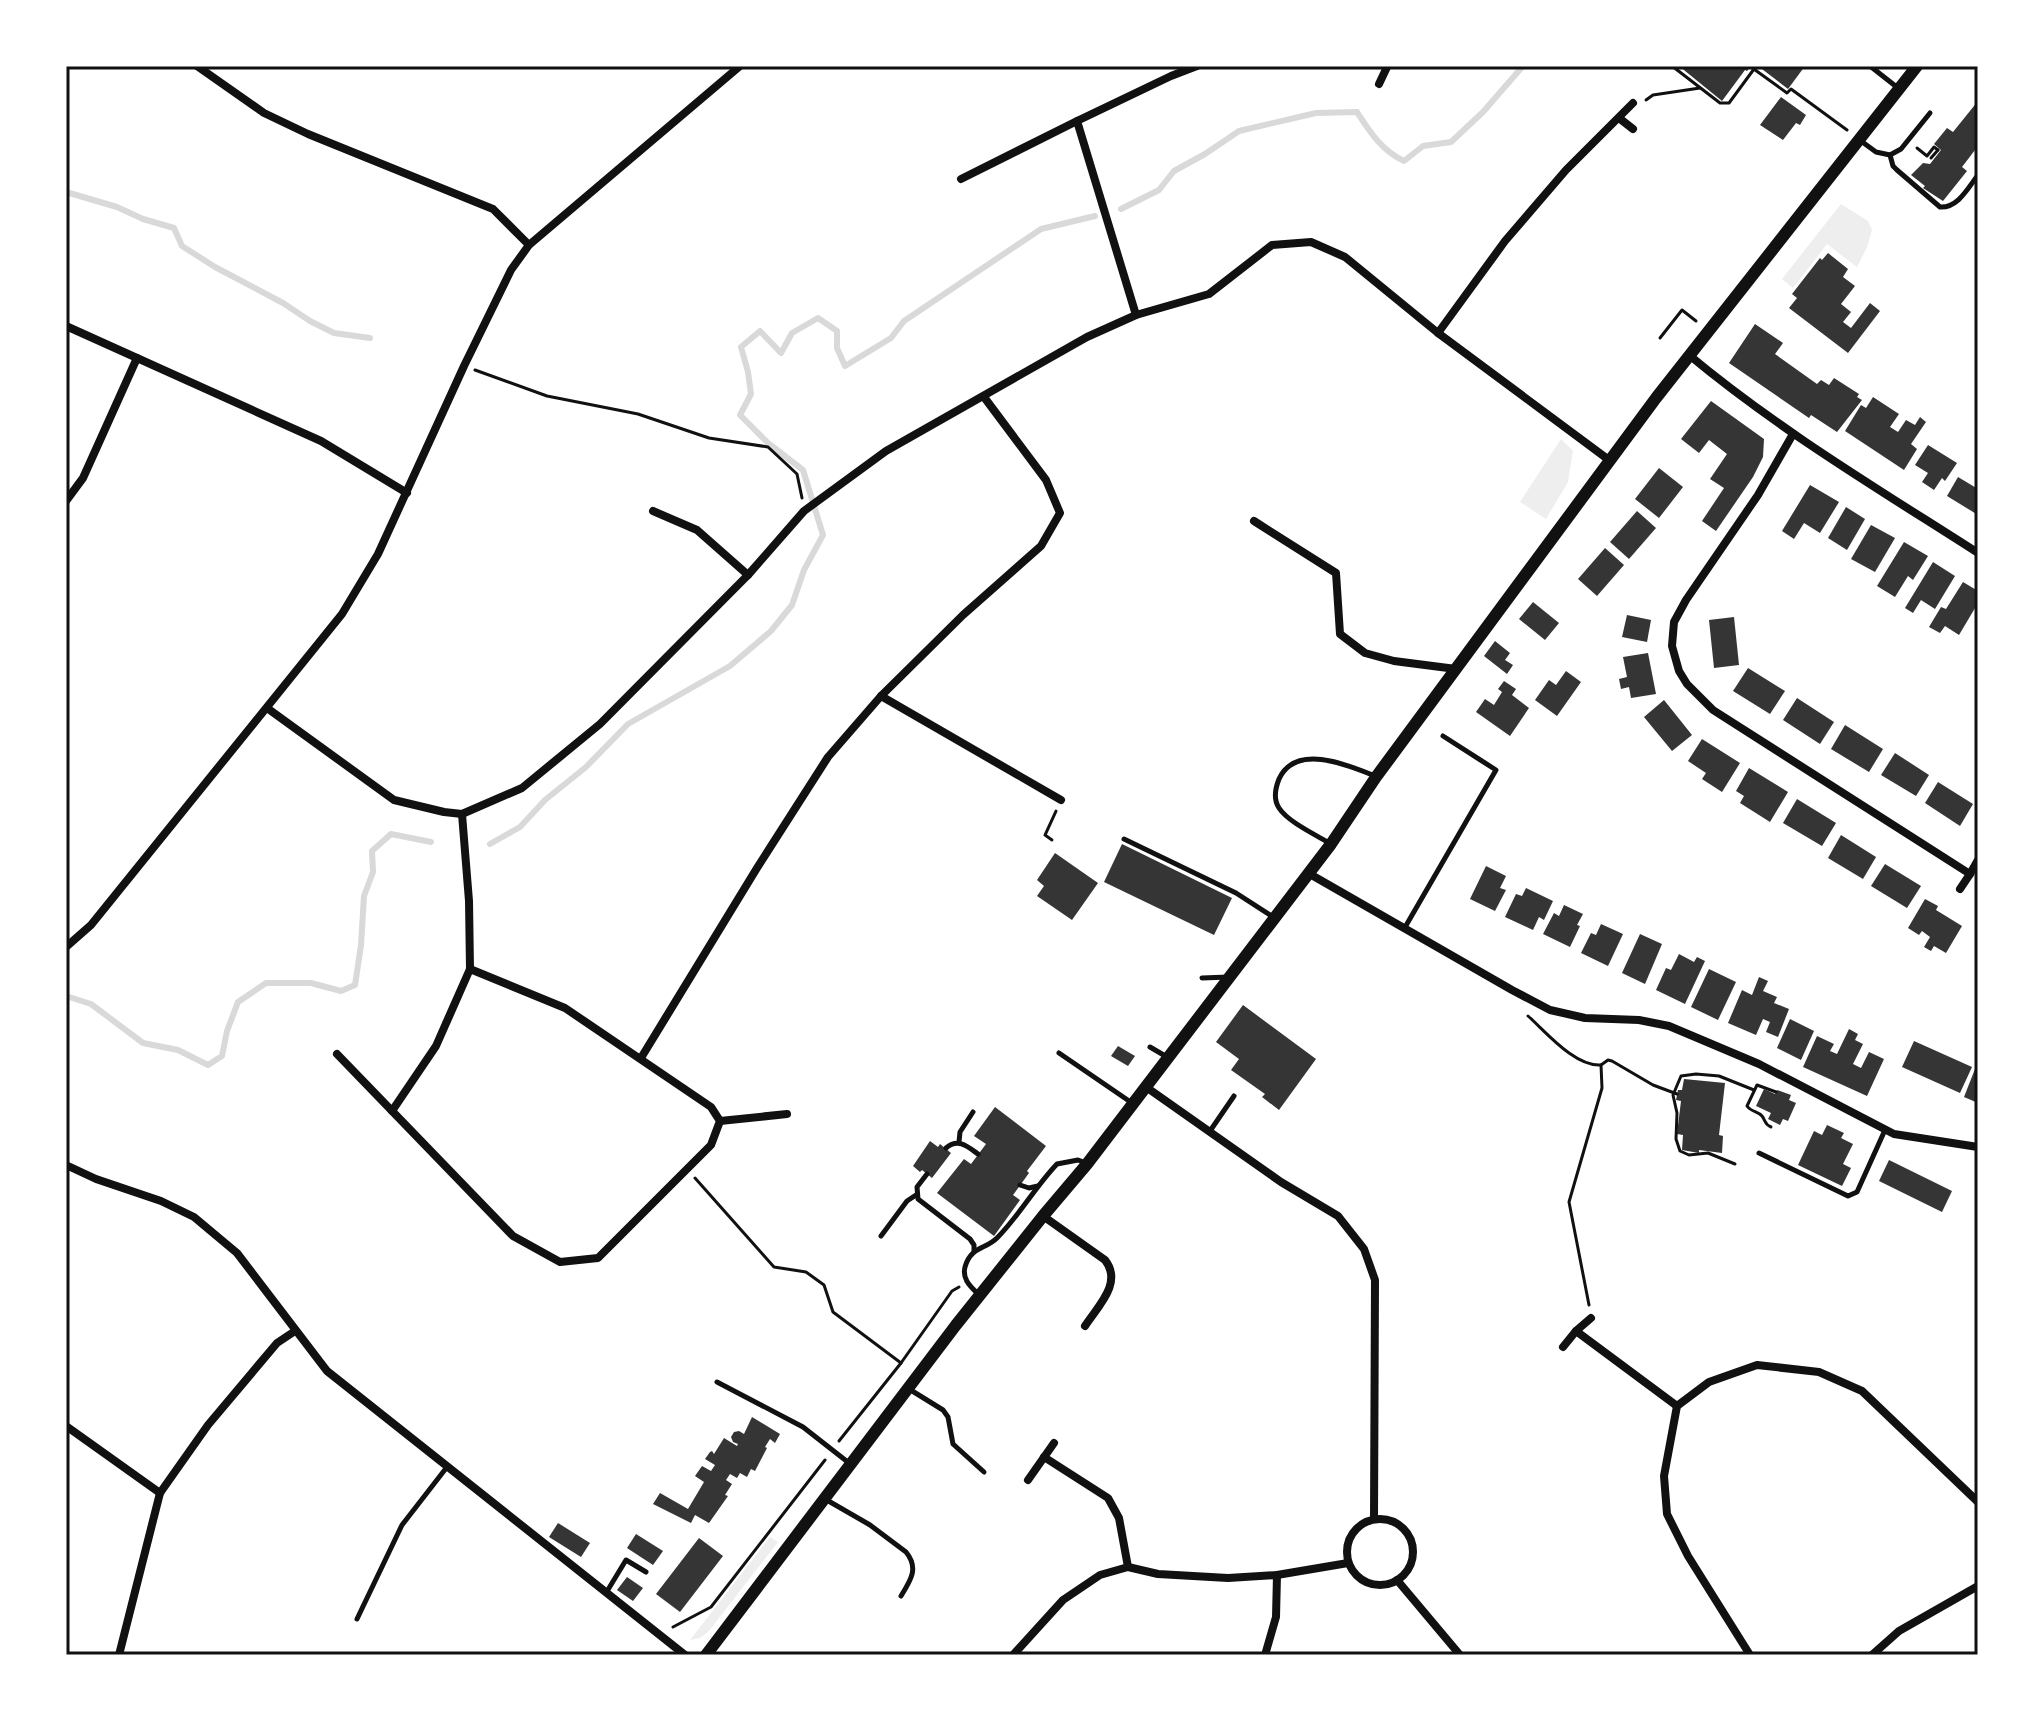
<svg xmlns="http://www.w3.org/2000/svg" width="2044" height="1721" viewBox="0 0 2044 1721" font-family="'DM Sans',sans-serif">
  <style>
    .green { fill: #eee }
    .lines { fill: none; stroke-linecap: round; stroke-linejoin: round }
    .stream { stroke: #d9d9d9; stroke-width: 6 }
    .building { fill: #353535 }
    .path { stroke: #111; stroke-width: 3 }
    .service { stroke: #111; stroke-width: 5 }
    .minor { stroke: #111; stroke-width: 8 }
    .tertiary { stroke: #111; stroke-width: 12 }
    .neatline { fill: none; stroke: #111; stroke-width: 3 }
  </style>
  <rect width="100%" height="100%" fill="#fff"/>
  <g class="green">
    <polygon points="1841,204 1868,221 1872,230 1867,247 1857,267 1827,244 1793,288 1782,279"/>
    <polygon points="1561,439 1573,451 1568,482 1546,519 1520,502"/>
    <polygon points="770,1537 778,1542 709,1631 700,1638 690,1640"/>
  </g>
  <g class="lines">
    <g class="stream">
      <polyline points="66,192 117,207 143,219 174,228 182,246 215,267 283,303 310,321 334,333 370,338"/>
      <path d="M1121,209l38,-19 15,-19 31,-17 34,-23 77,-18 41,-1c13,20 25,39 47,49l19,-15 28,-4 32,-30 40,-46"/>
      <polyline points="490,844 520,827 545,800 586,767 628,724 730,666 771,631 792,605 804,570 823,535 803,470 768,443 740,415 751,394 748,372 741,347 760,331 781,353 792,333 818,318 837,331 837,348 845,366 891,338 904,321 1041,229 1095,216"/>
      <polyline points="66,996 91,1004 143,1043 178,1050 208,1065 222,1056 227,1031 238,1002 266,983 311,983 341,991 355,985 361,945 364,896 373,872 372,851 391,834 431,842"/>
    </g>
  </g>
  <g class="building">
    <polygon points="1679,66 1751,66 1747,71 1745,70 1722,101"/>
    <polygon points="1758,66 1805,66 1788,89"/>
    <polygon points="1781,97 1806,115 1800,125 1796,123 1783,140 1760,125"/>
    <polygon points="1978,101 1978,152 1975,150 1962,167 1967,171 1943,201 1923,188 1925,186 1911,175 1923,163 1930,164 1941,150 1934,144 1947,128 1953,132"/>
    <polygon points="1828,253 1848,269 1843,277 1855,286 1841,304 1851,312 1843,322 1851,328 1870,303 1880,311 1848,353 1789,308 1797,298 1792,294 1820,258 1822,260"/>
    <polygon points="1755,324 1783,343 1775,354 1817,384 1821,380 1829,385 1834,378 1859,394 1857,397 1862,400 1837,432 1811,415 1809,418 1729,363"/>
    <polygon points="1873,397 1899,414 1890,427 1898,432 1906,420 1915,425 1920,417 1926,422 1911,444 1917,449 1904,470 1845,431 1861,405 1866,408"/>
    <polygon points="1711,401 1764,439 1763,457 1753,477 1716,531 1702,521 1724,488 1710,479 1727,454 1709,440 1699,453 1681,439"/>
    <polygon points="1928,445 1957,463 1945,481 1942,478 1934,490 1922,482 1928,473 1915,465"/>
    <polygon points="1659,468 1683,487 1659,518 1635,499"/>
    <polygon points="1958,477 1978,489 1978,515 1947,496"/>
    <polygon points="1810,485 1839,502 1820,533 1804,523 1794,539 1782,531"/>
    <polygon points="1846,507 1865,519 1847,550 1828,538"/>
    <polygon points="1637,511 1656,528 1629,559 1610,542"/>
    <polygon points="1871,525 1895,538 1875,572 1851,559"/>
    <polygon points="1904,542 1928,556 1913,580 1908,576 1895,597 1877,586"/>
    <polygon points="1605,548 1624,565 1597,596 1578,579"/>
    <polygon points="1933,562 1955,576 1935,609 1921,600 1913,613 1905,608"/>
    <polygon points="1963,582 1978,591 1978,603 1959,635 1945,626 1940,633 1929,627 1941,607 1946,609"/>
    <polygon points="1533,602 1559,623 1545,640 1519,619"/>
    <polygon points="1627,615 1651,620 1647,642 1622,637"/>
    <polygon points="1734,617 1739,665 1714,668 1709,620"/>
    <polygon points="1495,641 1510,653 1505,660 1513,665 1507,674 1484,656"/>
    <polygon points="1648,653 1656,694 1631,698 1629,687 1621,689 1619,679 1627,677 1623,657"/>
    <polygon points="1748,668 1785,691 1770,714 1733,691"/>
    <polygon points="1566,671 1581,682 1557,716 1535,700 1549,680 1556,685"/>
    <polygon points="1504,681 1516,689 1512,695 1529,708 1510,736 1476,712 1485,699 1494,705 1502,692 1498,689"/>
    <polygon points="1797,698 1834,722 1820,744 1783,720"/>
    <polygon points="1664,700 1692,735 1672,751 1644,717"/>
    <polygon points="1845,725 1883,749 1869,772 1831,749"/>
    <polygon points="1702,739 1740,763 1722,792 1702,779 1706,773 1688,761"/>
    <polygon points="1895,753 1929,775 1916,796 1881,775"/>
    <polygon points="1749,768 1788,792 1770,822 1740,803 1744,796 1736,791"/>
    <polygon points="1938,782 1973,804 1960,826 1925,803"/>
    <polygon points="1797,799 1836,823 1822,846 1783,823"/>
    <polygon points="1841,835 1876,857 1863,879 1828,858"/>
    <polygon points="1122,844 1232,898 1214,935 1104,882"/>
    <polygon points="1055,853 1098,883 1072,920 1037,896 1044,886 1037,880"/>
    <polygon points="1885,864 1921,886 1907,908 1871,886"/>
    <polygon points="1486,866 1506,876 1500,888 1506,890 1495,911 1470,899"/>
    <polygon points="1526,888 1553,901 1544,920 1539,917 1533,930 1505,917 1516,894 1522,896"/>
    <polygon points="1925,899 1938,906 1936,910 1962,926 1946,953 1934,946 1931,951 1924,947 1930,937 1922,931 1919,935 1908,928"/>
    <polygon points="1564,905 1583,914 1577,925 1580,926 1570,947 1543,934 1554,913 1559,916"/>
    <polygon points="1601,924 1623,934 1608,966 1581,953 1591,933 1596,935"/>
    <polygon points="1640,934 1662,944 1645,984 1622,973"/>
    <polygon points="1679,954 1694,962 1697,957 1705,961 1685,1004 1656,990 1666,968 1671,970"/>
    <polygon points="1709,969 1736,982 1718,1020 1691,1007"/>
    <polygon points="1759,977 1768,981 1763,991 1777,997 1774,1003 1789,1009 1778,1037 1766,1032 1770,1022 1763,1019 1756,1035 1728,1023 1742,990 1752,995"/>
    <polygon points="1243,1005 1316,1059 1279,1110 1262,1097 1265,1094 1231,1070 1239,1059 1216,1042"/>
    <polygon points="1790,1019 1814,1031 1801,1060 1777,1048"/>
    <polygon points="1849,1029 1858,1034 1855,1040 1863,1044 1853,1064 1861,1068 1869,1052 1884,1059 1867,1096 1803,1067 1817,1036 1834,1044 1830,1051 1837,1054"/>
    <polygon points="1914,1041 1972,1067 1960,1093 1902,1067"/>
    <polygon points="1118,1046 1135,1056 1128,1066 1111,1056"/>
    <polygon points="1975,1069 1978,1070 1978,1103 1964,1097"/>
    <polygon points="1684,1079 1725,1083 1719,1135 1723,1136 1722,1153 1699,1150 1699,1153 1682,1150 1683,1135 1677,1134 1681,1101 1676,1100 1678,1090 1682,1090"/>
    <polygon points="1764,1089 1775,1094 1777,1090 1791,1095 1789,1100 1796,1103 1788,1121 1783,1119 1780,1125 1768,1119 1771,1113 1756,1106"/>
    <polygon points="995,1107 1046,1146 1027,1171 1029,1173 1013,1195 1020,1200 994,1236 937,1193 964,1159 971,1164 986,1144 974,1136"/>
    <polygon points="1827,1125 1844,1133 1841,1138 1853,1144 1843,1164 1851,1168 1842,1186 1798,1165 1814,1131 1822,1135"/>
    <polygon points="930,1141 938,1147 940,1144 951,1153 932,1178 922,1170 920,1172 913,1166"/>
    <polygon points="1889,1160 1952,1191 1942,1212 1879,1181"/>
    <polygon points="752,1417 780,1434 775,1443 770,1439 765,1447 767,1448 755,1471 751,1469 747,1477 740,1473 737,1478 730,1474 726,1480 732,1484 725,1495 728,1496 709,1523 695,1515 691,1523 653,1504 660,1493 688,1509 704,1482 695,1476 702,1466 711,1471 715,1465 705,1459 710,1452 712,1451 714,1454 724,1438 737,1446 738,1444 733,1442 731,1437 734,1432 739,1431 744,1434"/>
    <polygon points="558,1523 590,1543 581,1557 549,1537"/>
    <polygon points="636,1534 663,1551 653,1565 627,1548"/>
    <polygon points="699,1538 723,1556 680,1612 656,1594"/>
    <polygon points="627,1577 643,1588 633,1601 617,1590"/>
  </g>
  <g class="lines">
    <g class="path">
      <polyline points="1672,66 1720,103 1729,103 1754,69"/>
      <polyline points="1751,67 1787,93 1791,89 1847,130"/>
      <polyline points="1646,100 1653,95 1700,88"/>
      <polyline points="1917,148 1927,156 1934,147 1938,150"/>
      <polyline points="1931,158 1938,150"/>
      <polyline points="1660,338 1682,310 1696,321"/>
      <polyline points="475,370 547,396 638,414 709,438 768,447 797,474 802,498"/>
      <polyline points="1052,840 1045,835 1056,811"/>
      <path d="M1528,1016c18,16 47,51 73,49l1,23 -33,114 20,103"/>
      <polyline points="1601,1065 1608,1060 1612,1061 1653,1085 1677,1094"/>
      <path d="M1771,1127c-7,-3 -5,-6 -9,-11 -4,-5 -11,-4 -15,-10l10,-21 19,7"/>
      <polyline points="1735,1164 1708,1153 1689,1155 1680,1151 1676,1139 1677,1113 1673,1095 1681,1076 1696,1074 1719,1076 1754,1090"/>
      <polyline points="695,1178 774,1267 806,1272 824,1285 833,1312 901,1363"/>
      <polyline points="839,1441 901,1363 952,1291 959,1287"/>
      <polyline points="673,1627 711,1607 825,1460"/>
    </g>
    <g class="service">
      <polyline points="1870,66 1898,88"/>
      <path d="M1861,141l15,11 14,3 3,11 4,4 43,37c18,1 28,-19 38,-32"/>
      <polyline points="1890,155 1901,149 1930,113"/>
      <polyline points="1124,839 1236,893 1273,917"/>
      <path d="M1331,844c-15,-9 -43,-22 -52,-36 -6,-9 -4,-19 0,-29 17,-37 71,-13 96,-3"/>
      <polyline points="1404,929 1496,770 1443,736"/>
      <polyline points="1202,978 1229,977"/>
      <polyline points="1150,1047 1167,1057"/>
      <polyline points="1059,1053 1132,1103"/>
      <polyline points="1210,1131 1234,1096"/>
      <polyline points="959,1142 960,1132 973,1112"/>
      <path d="M946,1148c12,-10 21,-2 32,6"/>
      <polyline points="1759,1153 1848,1196 1857,1192 1885,1130"/>
      <polyline points="927,1174 917,1187 918,1199 970,1239 974,1245 974,1251"/>
      <polyline points="1020,1185 1029,1188 1038,1186"/>
      <polyline points="881,1236 907,1201 916,1195"/>
      <path d="M978,1294c-8,-8 -16,-15 -13,-27 6,-21 20,-17 32,-29 22,-22 38,-51 60,-74l21,-4 8,3"/>
      <polyline points="717,1382 803,1427 849,1463"/>
      <polyline points="909,1389 943,1410 948,1417 953,1444 984,1472"/>
      <path d="M825,1499l45,26 36,27c13,16 5,28 -5,44"/>
      <polyline points="606,1593 626,1560 646,1572"/>
      <polyline points="357,1619 402,1525 447,1467"/>
    </g>
    <g class="minor">
      <polyline points="197,66 264,113 308,134 493,209 529,245"/>
      <polyline points="1379,84 1387,67 1384,66"/>
      <polyline points="1619,118 1633,129"/>
      <polyline points="961,179 1077,121"/>
      <polyline points="1136,315 1077,121 1171,76 1197,66"/>
      <polyline points="66,326 321,441 407,493"/>
      <polyline points="1438,333 1505,241 1566,170 1633,103"/>
      <path d="M1689,355c90,75 191,135 289,198"/>
      <polyline points="1793,434 1758,495 1686,600 1674,622 1672,646 1679,671 1687,684 1713,710 1970,874 1960,889"/>
      <polyline points="66,501 83,478 137,358"/>
      <polyline points="653,511 697,530 748,575"/>
      <polyline points="1254,521 1336,573 1340,634 1365,653 1394,661 1456,669"/>
      <polyline points="881,696 1061,800"/>
      <polyline points="267,708 394,800 444,812 462,814 522,788 600,724 748,575 804,511 886,451 1087,337 1136,315 1209,294 1272,245 1311,242 1345,257 1438,333 1609,460"/>
      <polyline points="1308,873 1512,990 1550,1010 1585,1018 1639,1020 1669,1026 1759,1064 1894,1134 1978,1147"/>
      <polyline points="1970,874 1978,860"/>
      <polyline points="66,947 91,925 342,614 378,554 464,366 511,270 529,245 740,66"/>
      <polyline points="337,1054 513,1236 560,1262 598,1258 711,1145 720,1121 711,1107 565,1008 470,969"/>
      <polyline points="641,1058 757,868 828,757 881,696 963,615 1041,546 1060,513 1046,480 984,397"/>
      <polyline points="1146,1087 1281,1182 1338,1216 1364,1249 1375,1280 1374,1518"/>
      <polyline points="392,1111 436,1046 470,969 469,901 462,814"/>
      <polyline points="720,1121 787,1114"/>
      <polyline points="66,1165 96,1179 161,1201 194,1217 237,1253 327,1371 685,1655"/>
      <path d="M1043,1216l62,44c18,23 -7,46 -20,66"/>
      <polyline points="1591,1318 1576,1331 1677,1406"/>
      <polyline points="1563,1347 1576,1331"/>
      <polyline points="66,1426 160,1493"/>
      <polyline points="1044,1457 1108,1498 1119,1518 1128,1567"/>
      <polyline points="1028,1480 1054,1443"/>
      <circle cx="1380" cy="1552" r="33"/>
      <polyline points="1397,1580 1460,1655"/>
      <polyline points="119,1655 160,1493 208,1425 277,1343 295,1331"/>
      <polyline points="1013,1655 1063,1600 1100,1575 1128,1567 1158,1574 1228,1578 1277,1575 1348,1563"/>
      <polyline points="1265,1655 1276,1617 1277,1575"/>
      <polyline points="1750,1655 1688,1556 1667,1514 1664,1476 1677,1406 1709,1382 1757,1365 1819,1372 1862,1391 1978,1502"/>
      <polyline points="1872,1655 1899,1631 1978,1586"/>
    </g>
    <polyline class="tertiary" points="706,1655 956,1325 1043,1216 1087,1164 1331,844 1376,777 1656,398 1917,66"/>
  </g>
  <rect width="2044" height="1721" fill="none" stroke="#ffffff" stroke-width="136"/>
  <rect x="68" y="68" width="1908" height="1585" class="neatline"/>
</svg>
